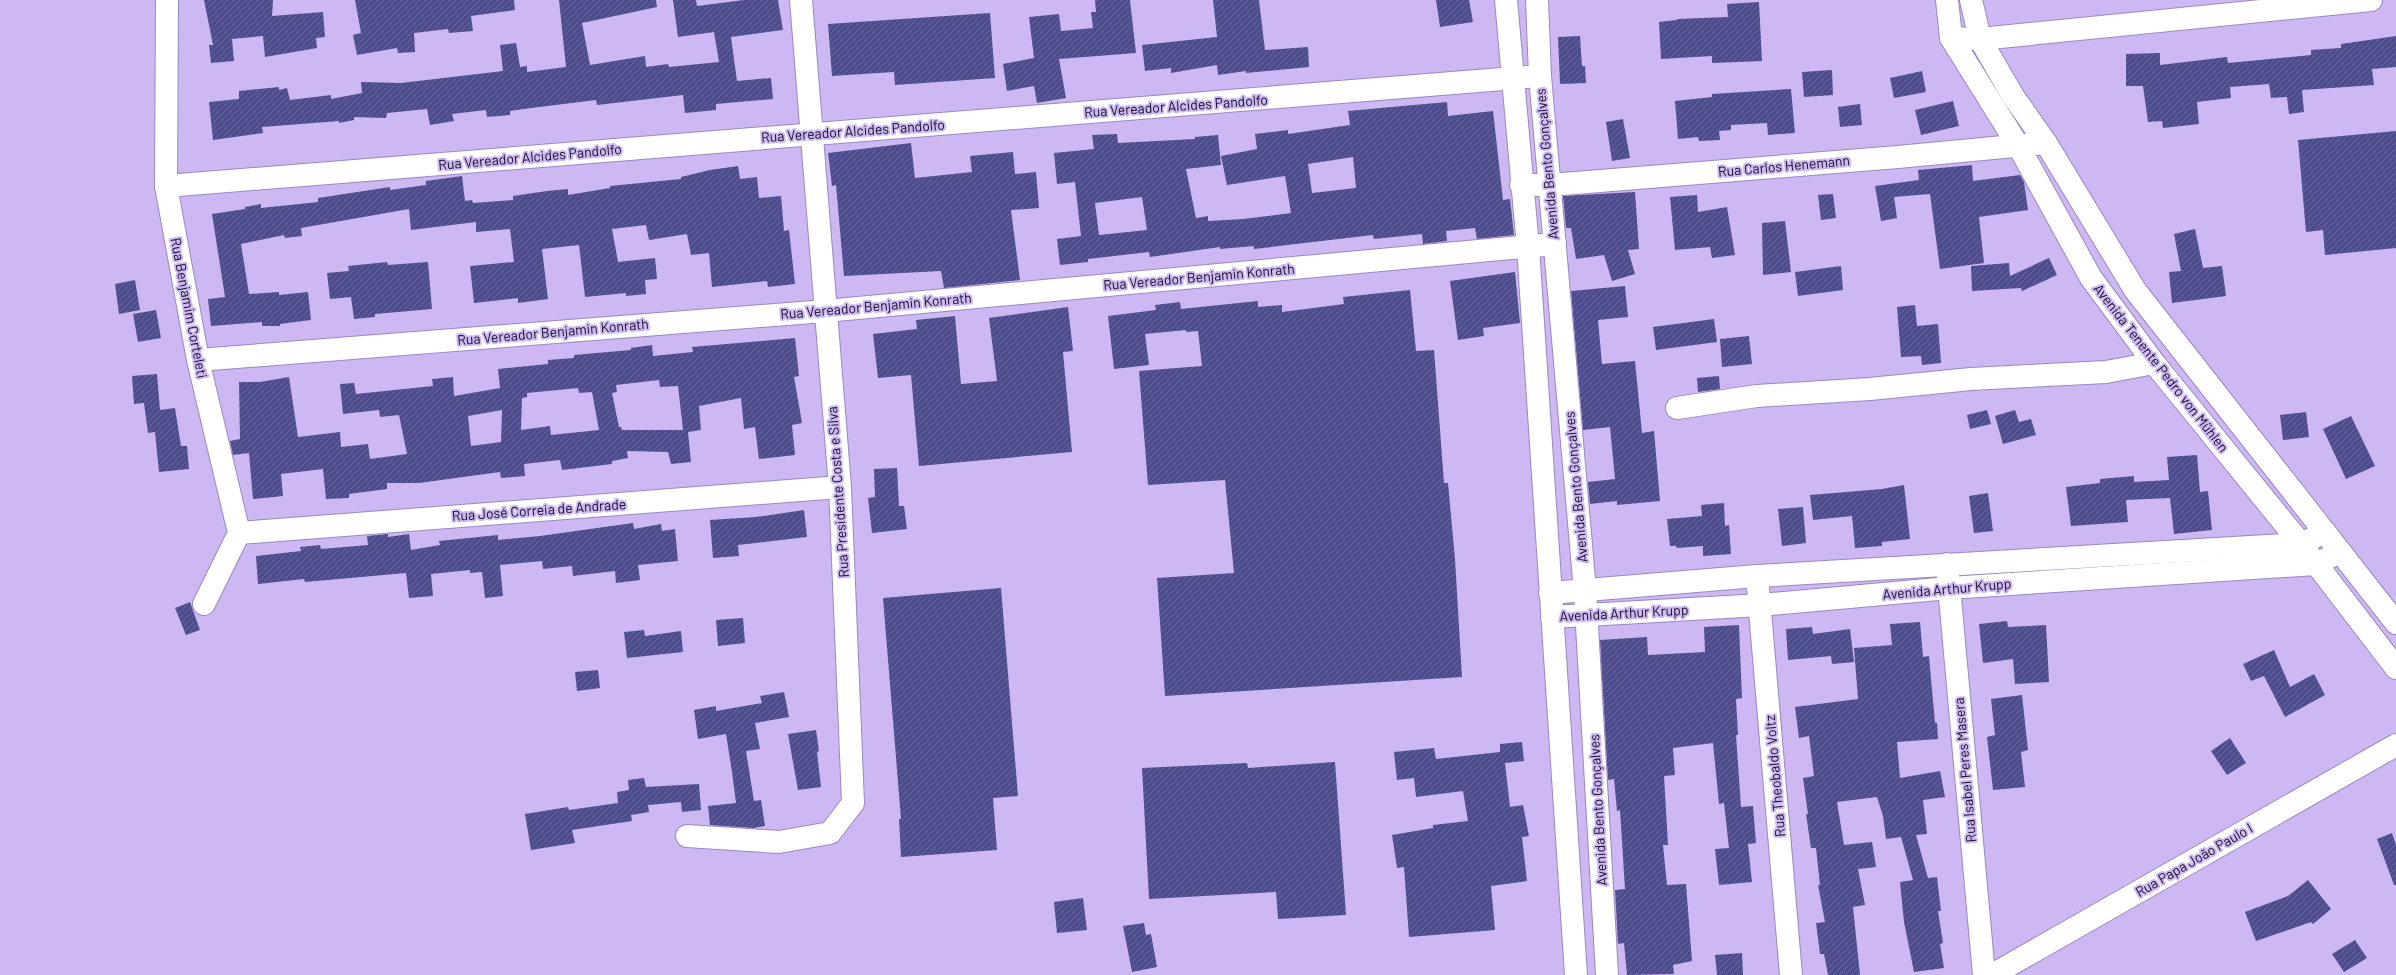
<svg xmlns="http://www.w3.org/2000/svg" width="2396" height="975" viewBox="0 0 2396 975" font-family="Barlow,sans-serif">
  <style>
    .building { fill: url(#building-hatch); fill-rule: evenodd }
    .lines { fill: none; stroke-linecap: round; stroke-linejoin: round }
    .minor-casing { stroke: #9c87c0; stroke-width: 24 }
    .major-casing { stroke: #9c87c0; stroke-width: 24 }
    .minor { stroke: #fff; stroke-width: 22 }
    .major { stroke: #fff; stroke-width: 22 }
    .labels { text-anchor: middle; stroke-width: 4; stroke-linejoin: round; paint-order: stroke }
    .street-label { font-size: 14px; fill: #180f24; stroke: #cdb8f3 }
  </style>
  <defs>
    <pattern id="building-hatch" width="6" height="6" patternUnits="userSpaceOnUse"><rect width="6" height="6" fill="#4c4c8f"/><path d="M-1 1l2-2M0 6l6-6M5 7l2-2" fill="none" stroke="#68679a"/></pattern>
  </defs>
  <rect width="100%" height="100%" fill="#cdb8f3"/>
  <g class="building">
    <polygon points="204,0 273,0 272,16 323,12 325,37 316,38 317,48 265,57 263,36 232,39 234,61 211,63 209,45 213,45"/>
    <polygon points="355,0 514,0 515,10 471,16 473,31 449,33 448,29 414,33 415,52 398,53 397,48 357,55 353,35 361,33"/>
    <polygon points="559,0 656,0 657,7 582,23 590,65 645,56 646,67 668,64 669,67 719,62 714,32 678,37 673,0 696,0 697,6 744,0 778,0 783,30 731,37 737,81 771,78 773,99 716,104 716,110 685,113 683,95 597,105 596,100 531,108 510,111 510,115 487,117 486,110 452,114 454,121 430,125 427,109 387,113 386,118 354,117 354,120 339,123 339,121 262,127 263,133 213,140 209,102 239,99 239,91 279,87 279,90 287,88 290,100 331,95 331,99 362,93 361,82 401,83 503,71 500,45 516,43 520,67 527,66 527,72 566,67"/>
    <polygon points="1095,0 1130,0 1136,53 1059,59 1066,98 1037,103 1034,86 1007,91 1003,64 1034,58 1029,17 1059,14 1061,31 1093,28 1091,12 1096,12"/>
    <polygon points="1213,0 1259,0 1265,50 1308,47 1309,67 1246,73 1246,71 1218,75 1217,65 1171,73 1171,68 1145,71 1142,45 1217,37"/>
    <polygon points="1436,0 1469,0 1473,22 1440,27"/>
    <polygon points="1759,2 1762,61 1712,63 1712,56 1661,59 1659,22 1677,20 1677,19 1728,17 1727,4"/>
    <polygon points="990,13 995,78 895,85 894,72 832,76 828,24"/>
    <polygon points="1580,36 1582,66 1585,66 1586,83 1560,84 1558,37"/>
    <polygon points="2396,36 2396,67 2372,69 2374,85 2302,90 2304,112 2289,114 2287,97 2271,98 2269,84 2230,87 2231,98 2197,102 2199,124 2163,128 2162,121 2148,122 2143,86 2126,86 2126,54 2160,53 2160,65 2227,57 2228,63 2311,55 2311,50 2341,48 2341,44"/>
    <polygon points="1832,70 1833,95 1804,97 1802,72"/>
    <polygon points="1922,71 1926,92 1894,98 1890,78"/>
    <polygon points="1791,89 1795,133 1768,135 1767,123 1731,125 1731,130 1719,131 1720,140 1699,141 1698,137 1678,139 1675,101 1712,97 1712,94"/>
    <polygon points="1953,101 1959,126 1921,135 1915,110"/>
    <path d="M1447,102l1,14 45,-5 10,89 7,-1 4,36 -37,4 -2,-11 -29,3 1,10 -24,3 -1,-10 -48,5 -1,-4 -119,14v-3l-34,3v-2l-70,10 -1,-5 -61,7v3l-28,3 -3,-26 24,-3 -6,-54 -18,2 -3,-31 40,-4 -2,-14 25,-1 1,9 77,-4v-2l23,-2 3,30 -35,4 10,49 12,-2v5l35,-2 48,-6 -6,-37 -58,9 -6,-29 36,-7 -2,-15 33,-4v4l62,-9 -2,-14zM1353,157l3,31 -44,5 -4,-29zM1142,197l5,33 -48,5 -4,-32z"/>
    <polygon points="1860,104 1862,125 1840,127 1838,107"/>
    <polygon points="1623,119 1630,158 1612,161 1606,122"/>
    <polygon points="2396,131 2396,248 2325,255 2323,230 2306,232 2298,140"/>
    <polygon points="911,143 915,178 972,172 970,156 1013,152 1015,174 1036,172 1039,208 1011,210 1020,280 944,288 941,271 844,276 836,185 832,186 828,153"/>
    <polygon points="1972,165 1973,181 2020,175 2024,182 2028,210 1979,217 1984,263 1940,269 1930,194 1894,197 1897,218 1881,221 1875,186 1919,180 1918,170"/>
    <polygon points="738,166 740,179 757,177 759,198 781,196 784,231 789,230 795,284 768,287 767,281 712,287 709,253 691,255 687,234 649,240 646,225 612,229 618,262 655,258 657,279 645,280 646,294 626,296 626,293 585,297 579,245 542,249 548,299 518,303 518,298 474,303 470,266 514,262 510,229 476,232 476,222 411,230 409,209 301,228 302,236 285,238 284,235 241,244 249,294 279,292 279,295 308,292 311,320 280,324 280,326 262,326 262,322 211,326 208,299 225,297 212,214 245,209 245,207 261,204 261,208 318,202 318,198 390,187 390,190 426,185 426,181 462,176 465,201 472,200 473,203 513,200 513,196 547,191 568,189 568,195 610,188 610,186 681,179 681,177 710,170"/>
    <polygon points="1635,192 1639,249 1628,250 1635,274 1612,281 1604,255 1576,259 1571,228 1566,228 1563,196"/>
    <polygon points="1833,194 1836,218 1821,220 1818,195"/>
    <polygon points="1697,195 1698,212 1727,207 1735,255 1712,258 1710,247 1675,250 1670,197"/>
    <polygon points="1785,221 1791,272 1763,275 1762,223"/>
    <polygon points="2195,229 2203,268 2222,266 2226,296 2172,303 2169,272 2181,271 2174,234"/>
    <polygon points="2049,258 2057,275 2022,291 2021,288 1972,291 1971,266 2009,263 2010,276"/>
    <polygon points="387,262 388,265 428,262 432,309 375,314 375,317 354,319 351,297 330,299 327,273 349,271 348,266"/>
    <polygon points="1841,266 1843,290 1798,296 1795,272"/>
    <polygon points="1515,272 1520,323 1483,328 1484,336 1458,340 1450,281"/>
    <polygon points="135,280 140,310 119,314 115,284"/>
    <polygon points="1625,286 1628,317 1598,320 1602,364 1635,361 1642,433 1654,431 1660,501 1617,505 1617,501 1590,504 1588,482 1615,479 1610,427 1583,430 1571,291"/>
    <polygon points="1410,290 1416,351 1434,350 1444,483 1448,483 1455,559 1462,677 1165,696 1157,578 1234,573 1225,480 1148,485 1139,371 1202,366 1198,331 1186,332 1186,330 1145,334 1149,365 1114,369 1108,316 1156,310 1155,305 1180,302 1181,309 1258,301 1258,307 1282,305 1282,312 1344,304 1343,297"/>
    <polygon points="1915,305 1917,326 1938,324 1941,363 1922,365 1921,356 1901,357 1897,307"/>
    <polygon points="1068,307 1073,351 1063,352 1072,452 919,466 911,375 878,378 873,334 917,329 916,320 955,316 961,384 997,381 989,318"/>
    <polygon points="156,310 161,338 138,342 133,314"/>
    <polygon points="1714,319 1717,342 1656,350 1653,327"/>
    <polygon points="1749,336 1752,364 1722,367 1720,339"/>
    <path d="M795,338l4,38 -5,1 8,46 -10,2 3,30 -36,4 -4,-32 -11,2 -3,-31 -42,8 2,24 -13,2 3,30 -20,2 -3,-12 -41,-1 1,7 -16,3v3l-50,6 -2,-10 -36,4 1,12 -24,2 -1,-6 -81,11h-32v6l-38,5v4l-23,1 -3,-30 -42,5 2,22 -30,3 -4,-46 -16,2 -3,-14 10,-2 -1,-57h21l29,-5 9,60 42,-5 1,15 27,-3 2,15 37,-5 -8,-39 -19,2 -1,-7 -36,4 -3,-30 14,-1 2,11 77,-8 -1,-7 21,-2 1,19 46,-8 -2,-19 50,-5v-4l26,-2v-3l57,-5v-2l21,-3 1,11 40,-4 -1,-5zM659,380l1,7 18,-1 5,44h-61l-1,-3h-2l-7,-34 5,-1 -1,-7zM578,388l1,5 13,-1 7,38 -48,5 -1,-9 -29,4 1,-32 5,-1v-4zM502,410l-1,32 -30,4 -3,-30z"/>
    <polygon points="157,374 160,410 175,408 181,446 187,446 189,469 159,472 155,432 148,433 144,403 134,404 132,376"/>
    <polygon points="1719,376 1720,389 1698,392 1697,378"/>
    <polygon points="1987,410 1991,424 1970,429 1967,415"/>
    <polygon points="2015,410 2019,422 2031,419 2036,435 2003,444 1995,416"/>
    <polygon points="2306,412 2309,437 2283,440 2280,415"/>
    <polygon points="2351,416 2375,466 2346,479 2323,429"/>
    <polygon points="2197,455 2200,492 2208,491 2212,530 2174,534 2170,498 2126,500 2128,522 2071,526 2066,487 2100,483 2100,479 2134,476 2134,482 2169,480 2167,457"/>
    <polygon points="897,468 899,506 904,506 907,529 872,533 868,498 875,497 874,469"/>
    <polygon points="1904,485 1910,539 1882,542 1882,546 1855,548 1852,516 1813,520 1810,495 1882,489"/>
    <polygon points="1988,493 1993,531 1974,533 1969,496"/>
    <polygon points="1724,503 1725,526 1729,525 1731,554 1703,556 1703,546 1677,548 1676,546 1670,546 1667,519 1702,516 1701,505"/>
    <polygon points="1803,507 1806,543 1782,546 1778,509"/>
    <polygon points="804,510 807,537 738,545 739,556 713,558 710,520 756,517"/>
    <polygon points="633,523 634,529 661,524 662,531 675,529 678,561 638,565 640,580 616,583 615,571 573,576 572,566 543,569 542,561 500,565 503,596 485,598 482,572 470,573 470,570 431,574 433,596 409,598 406,573 305,582 304,579 258,584 256,556 301,551 300,547 320,545 321,549 368,545 367,536 388,534 388,537 409,534 411,550 440,545 439,541 498,535 498,540 540,536"/>
    <polygon points="1001,588 1018,796 993,798 997,850 901,857 899,819 901,819 883,598"/>
    <polygon points="190,602 200,630 186,635 175,608"/>
    <polygon points="743,618 745,643 718,646 716,620"/>
    <polygon points="2007,621 2008,627 2046,625 2049,682 2015,684 2013,659 1983,663 1979,624"/>
    <polygon points="1920,622 1923,657 1929,656 1935,723 1937,723 1938,739 1897,742 1900,778 1940,771 1945,797 1923,800 1927,834 1916,835 1928,878 1937,877 1941,911 1938,911 1943,943 1940,944 1944,968 1914,972 1904,922 1900,882 1913,880 1901,837 1886,839 1883,816 1877,797 1837,802 1844,845 1872,842 1876,867 1858,869 1865,905 1853,907 1860,975 1828,975 1824,954 1820,954 1816,923 1825,922 1818,885 1820,885 1816,848 1811,848 1806,814 1808,814 1803,778 1814,776 1809,736 1799,738 1795,707 1858,699 1854,648 1892,645 1890,624"/>
    <polygon points="1739,625 1742,698 1736,699 1738,735 1736,735 1741,807 1753,806 1756,843 1748,844 1752,882 1719,885 1715,849 1729,848 1724,803 1719,804 1713,743 1673,748 1675,775 1664,776 1668,845 1663,845 1667,885 1686,884 1692,961 1673,965 1674,974 1627,975 1624,943 1618,944 1615,890 1625,889 1620,810 1617,811 1614,779 1608,780 1600,640 1647,637 1648,655 1705,652 1704,627"/>
    <polygon points="1812,627 1813,634 1850,629 1854,662 1832,664 1831,656 1788,660 1786,629"/>
    <polygon points="644,630 645,636 681,631 683,652 627,658 624,632"/>
    <polygon points="2274,650 2290,687 2314,674 2325,695 2285,717 2264,676 2251,681 2243,664"/>
    <polygon points="598,670 600,688 577,691 575,672"/>
    <polygon points="784,692 789,717 755,723 760,749 746,751 754,801 761,800 765,826 753,828 710,825 708,806 736,803 732,772 726,734 698,739 694,710 716,706 716,711 762,703 760,696"/>
    <polygon points="2022,695 2028,750 2021,752 2025,787 1993,790 1987,737 1995,735 1991,699"/>
    <polygon points="816,730 819,751 817,752 821,787 798,790 788,734"/>
    <polygon points="2230,738 2246,763 2227,775 2211,751"/>
    <polygon points="1522,742 1524,761 1505,763 1510,807 1523,805 1529,836 1522,837 1527,881 1491,886 1495,930 1409,937 1404,867 1397,868 1392,835 1433,828 1433,825 1468,821 1463,791 1416,797 1414,778 1397,780 1394,752 1434,748 1436,759 1500,752 1500,744"/>
    <polygon points="1335,762 1346,915 1278,919 1276,892 1149,899 1142,768 1247,763 1248,768"/>
    <polygon points="644,778 646,787 699,784 701,810 682,812 681,802 648,805 649,812 631,815 632,821 572,830 575,843 531,850 525,814 568,807 569,810 618,803 617,792 629,790 628,780"/>
    <polygon points="2392,833 2396,845 2396,885 2394,885 2377,839"/>
    <polygon points="2308,880 2331,909 2313,924 2311,922 2256,941 2245,912 2288,896"/>
    <polygon points="1083,898 1087,930 1057,933 1054,902"/>
    <polygon points="1144,923 1146,935 1151,934 1157,967 1132,972 1123,926"/>
    <polygon points="2355,940 2367,958 2344,972 2332,954"/>
    <polygon points="1742,953 1743,975 1717,975 1715,955"/>
  </g>
  <g class="lines">
    <defs>
      <g id="minor">
        <polyline points="167,0 166,186 198,360 239,533 204,604"/>
        <polyline points="1951,38 1980,39 2371,0"/>
        <polyline points="1521,185 1550,185 1898,157 2046,143"/>
        <polyline points="166,186 1540,76"/>
        <polyline points="198,360 825,311 1555,244"/>
        <polyline points="1677,408 1757,396 1870,389 1971,379 2106,372 2154,363"/>
        <polyline points="239,533 840,487"/>
        <polyline points="1947,564 1984,975"/>
        <polyline points="1757,576 1791,975"/>
        <polyline points="687,836 779,842 830,833 853,803 840,487 801,0"/>
        <polyline points="1992,975 2396,745"/>
      </g>
      <g id="major">
        <polyline points="1506,0 1528,247 1576,975"/>
        <polyline points="1537,0 1540,76 1585,591 1607,975"/>
        <polyline points="1947,0 1951,38 2019,147 2091,278 2154,363 2301,544 2396,668"/>
        <polyline points="1971,0 1980,39 2013,96 2046,143 2135,290 2396,623"/>
        <polyline points="1550,593 1757,576 2301,544 2325,532"/>
        <polyline points="1552,617 1761,605 1949,588 2316,564 2340,552"/>
      </g>
    </defs>
    <use href="#minor" class="minor-casing"/>
    <use href="#major" class="major-casing"/>
    <use href="#minor" class="minor"/>
    <use href="#major" class="major"/>
  </g>
  <g class="labels">
    <g class="street-label">
      <text transform="translate(1176 106) rotate(-4)" y="5">Rua Vereador Alcides Pandolfo</text>
      <text transform="translate(853 131) rotate(-4)" y="5">Rua Vereador Alcides Pandolfo</text>
      <text transform="translate(530 157) rotate(-5)" y="5">Rua Vereador Alcides Pandolfo</text>
      <text transform="translate(1547 164) rotate(-95)" y="5">Avenida Bento Gonçalves</text>
      <text transform="translate(1784 166) rotate(-5)" y="5">Rua Carlos Henemann</text>
      <text transform="translate(1199 277) rotate(-5)" y="5">Rua Vereador Benjamin Konrath</text>
      <text transform="translate(876 306) rotate(-5)" y="5">Rua Vereador Benjamin Konrath</text>
      <text transform="translate(189 308) rotate(79)" y="5">Rua Benjamim Corteleti</text>
      <text transform="translate(553 332) rotate(-5)" y="5">Rua Vereador Benjamin Konrath</text>
      <text transform="translate(2161 368) rotate(52)" y="5">Avenida Tenente Pedro von Mühlen</text>
      <text transform="translate(1576 487) rotate(-95)" y="5">Avenida Bento Gonçalves</text>
      <text transform="translate(838 492) rotate(-94)" y="5">Rua Presidente Costa e Silva</text>
      <text transform="translate(539 510) rotate(-4)" y="5">Rua José Correia de Andrade</text>
      <text transform="translate(1947 589) rotate(-5)" y="5">Avenida Arthur Krupp</text>
      <text transform="translate(1624 613) rotate(-3)" y="5">Avenida Arthur Krupp</text>
      <text transform="translate(1965 770) rotate(-95)" y="5">Rua Isabel Peres Masera</text>
      <text transform="translate(1775 776) rotate(-95)" y="5">Rua Theobaldo Voltz</text>
      <text transform="translate(1598 810) rotate(-93)" y="5">Avenida Bento Gonçalves</text>
      <text transform="translate(2194 860) rotate(-30)" y="5">Rua Papa João Paulo I</text>
    </g>
  </g>
</svg>
